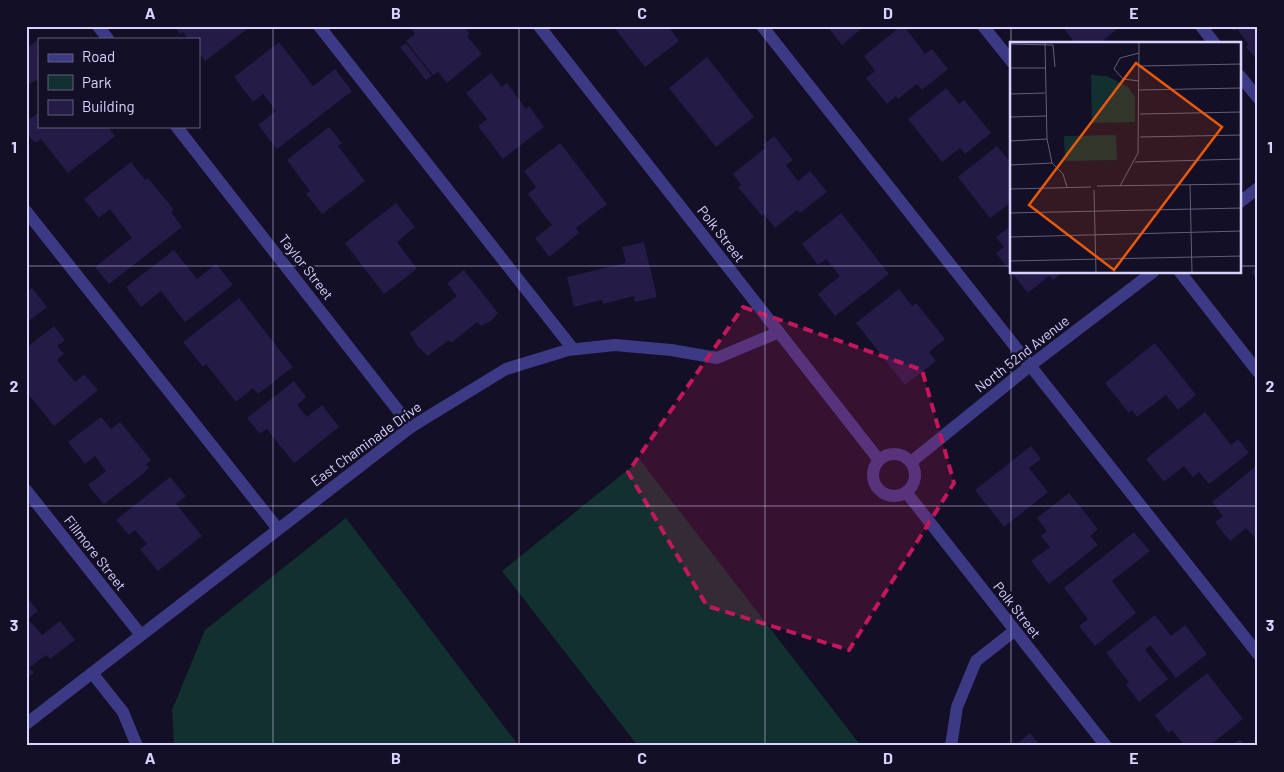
<svg xmlns="http://www.w3.org/2000/svg" width="1284" height="772" viewBox="0 0 1284 772" font-family="Barlow,sans-serif">
  <style>
    .green { fill: #12302f }
    .building { fill: #241b47 }
    .lines { fill: none; stroke-linecap: round; stroke-linejoin: round }
    .minor { stroke: #3d3a85; stroke-width: 12 }
    .marked { fill: #c2185b; fill-opacity: 0.2; stroke: #c2185b; stroke-width: 4; stroke-dasharray: 10 6; stroke-linejoin: round }
    .grid { fill: none; stroke: #d9d4ff; stroke-width: 1; stroke-opacity: 0.55 }
    .labels { text-anchor: middle; stroke-width: 5; stroke-linejoin: round; paint-order: stroke }
    .street-label { font-size: 14px; fill: #d9d4ff; stroke: #130f26 }
    .inset-road { fill: none; stroke: #625e7d; stroke-width: 1 }
    .view { fill: #e8590c; fill-opacity: 0.15; stroke: #e8590c; stroke-width: 2.5 }
    .inset-edge { fill: none; stroke: #d9d4ff; stroke-width: 2.5 }
    .neatline { fill: none; stroke: #d9d4ff; stroke-width: 2 }
    .grid-label { font-size: 16px; text-anchor: middle; font-weight: bold; fill: #d9d4ff }
  </style>
  <rect width="100%" height="100%" fill="#130f26"/>
  <g class="green">
    <polygon points="640,460 861,746 638,746 502,571"/>
    <polygon points="346,518 519,746 174,746 172,710 205,630"/>
  </g>
  <g class="building">
    <polygon points="174,26 251,26 205,61 199,53 199,39 188,39 183,32 180,34"/>
    <polygon points="409,26 464,26 470,34 467,36 482,54 447,83 438,72 433,75 406,41 415,34"/>
    <polygon points="613,26 668,26 679,41 645,67"/>
    <polygon points="827,26 865,26 842,45"/>
    <polygon points="901,26 904,26 925,54 932,49 948,69 922,90 917,84 898,99 896,96 887,104 866,78 875,71 864,56"/>
    <polygon points="1062,26 1121,26 1099,44 1074,44 1075,43"/>
    <polygon points="1230,26 1258,26 1258,61 1246,47 1249,45 1237,29 1234,31"/>
    <polygon points="37,40 39,79 26,86 26,49"/>
    <polygon points="279,42 313,86 335,69 352,91 277,149 258,125 276,111 263,94 253,102 234,77"/>
    <polygon points="406,43 432,76 426,80 400,47"/>
    <polygon points="707,57 754,117 716,147 669,88"/>
    <polygon points="491,73 502,87 507,83 526,109 529,106 544,127 503,159 478,126 487,119 466,93"/>
    <polygon points="946,88 959,104 964,100 991,133 965,154 960,148 942,162 908,119"/>
    <polygon points="39,112 39,126 107,126 115,136 68,173 41,139 35,143 26,132 26,122"/>
    <polygon points="329,127 342,143 338,146 365,181 322,214 306,194 310,191 287,160"/>
    <polygon points="774,136 793,160 786,165 798,181 810,171 827,192 800,213 797,210 775,228 764,214 762,216 738,187 741,185 733,174 765,148 763,145"/>
    <polygon points="560,143 607,204 576,228 579,233 549,257 535,238 552,225 528,194 536,187 524,171"/>
    <polygon points="997,146 1012,164 1012,206 1009,204 990,218 958,177"/>
    <polygon points="131,162 145,180 148,178 174,210 171,212 182,227 109,284 95,267 132,238 110,209 99,218 84,199"/>
    <polygon points="396,203 415,227 397,242 417,269 384,294 345,243"/>
    <polygon points="841,213 889,274 835,316 818,294 840,276 826,259 818,265 802,244"/>
    <polygon points="1012,225 1012,272 1063,272 1053,280 1049,276 1028,293 996,253 1004,247 996,237"/>
    <polygon points="644,242 657,297 635,302 634,296 603,304 602,300 574,307 567,277 626,263 622,247"/>
    <polygon points="174,250 197,279 216,264 233,285 185,322 161,291 141,307 126,287"/>
    <polygon points="1258,267 1258,280 1251,272"/>
    <polygon points="464,270 498,313 491,321 481,326 477,322 451,343 449,340 428,356 417,346 410,333 457,296 447,283"/>
    <polygon points="32,288 47,307 26,323 26,293"/>
    <polygon points="899,289 912,306 916,303 945,339 929,352 936,361 905,385 856,323"/>
    <polygon points="239,298 293,367 258,394 253,388 236,402 206,364 203,367 183,342"/>
    <polygon points="54,326 65,340 57,346 64,354 57,360 75,382 84,374 98,390 54,426 30,396 26,399 26,348"/>
    <polygon points="1155,343 1196,395 1178,410 1166,395 1137,417 1132,410 1129,413 1105,383"/>
    <polygon points="294,381 306,397 297,405 307,417 322,405 339,427 294,463 267,429 260,434 247,418"/>
    <polygon points="1205,412 1231,445 1238,439 1249,453 1209,484 1199,472 1193,477 1184,466 1164,482 1146,459"/>
    <polygon points="101,417 111,429 120,422 151,460 146,464 149,467 143,474 104,504 88,485 106,471 95,456 85,464 68,442"/>
    <polygon points="1031,446 1041,459 1029,468 1048,492 1004,527 975,490"/>
    <polygon points="1255,467 1258,471 1258,541 1246,528 1230,541 1215,522 1223,516 1212,502"/>
    <polygon points="170,477 186,496 176,504 202,536 158,571 140,549 147,544 135,530 129,535 116,520"/>
    <polygon points="1069,493 1098,529 1090,536 1098,545 1049,584 1031,561 1050,547 1041,536 1047,531 1037,518"/>
    <polygon points="1134,532 1150,551 1112,581 1136,613 1095,646 1079,626 1088,619 1064,588"/>
    <polygon points="26,596 38,611 28,619 42,635 60,621 75,640 50,659 46,655 29,668 34,673 26,679"/>
    <polygon points="1155,615 1171,636 1185,625 1207,654 1176,678 1150,645 1145,650 1168,679 1139,702 1126,685 1129,682 1106,653"/>
    <polygon points="1207,673 1243,719 1209,746 1185,746 1172,730 1168,733 1155,715"/>
    <polygon points="1030,733 1040,746 1014,746"/>
    <polygon points="1240,739 1245,746 1231,746"/>
  </g>
  <g class="lines">
    <g class="minor">
      <polyline points="98,26 108,39"/>
      <polyline points="319,26 573,349"/>
      <polyline points="539,26 879,460"/>
      <polyline points="762,26 1258,654"/>
      <polyline points="983,26 1012,62"/>
      <polyline points="1201,26 1215,44"/>
      <polyline points="1240,76 1258,98"/>
      <polyline points="176,126 411,427"/>
      <polyline points="1240,202 1258,188"/>
      <polyline points="26,211 278,529"/>
      <polyline points="1180,272 1258,372"/>
      <circle cx="894" cy="475" r="21"/>
      <polyline points="911,462 1031,365 1153,272"/>
      <polyline points="26,490 141,635"/>
      <polyline points="906,492 1106,746"/>
      <polyline points="92,673 123,712 137,746"/>
      <polyline points="26,724 411,427 506,369 568,350 615,345 671,350 717,358 779,332"/>
      <polyline points="951,746 957,707 976,661 1014,631"/>
    </g>
  </g>
  <path class="marked" d="M743,307l179,63 32,113 -105,167 -142,-44 -79,-134z"/>
  <path class="grid" d="M273,26v720M519,26v720M765,26v720M1011,26v720M26,266h986M1240,266h18M26,506h1232"/>
  <g class="labels">
    <g class="street-label">
      <text transform="translate(721 234) rotate(52)" y="5">Polk Street</text>
      <text transform="translate(306 267) rotate(52)" y="5">Taylor Street</text>
      <text transform="translate(1022 354) rotate(-38)" y="5">North 52nd Avenue</text>
      <text transform="translate(366 444) rotate(-36)" y="5">East Chaminade Drive</text>
      <text transform="translate(95 553) rotate(52)" y="5">Fillmore Street</text>
      <text transform="translate(1017 610) rotate(52)" y="5">Polk Street</text>
    </g>
  </g>
  <g transform="translate(1010 42)">
    <rect width="231" height="231" fill="#130f26"/>
    <path d="M81,33l16,1 21,11 7,10v25l-43,1zM106,93l1,25 -52,1 -1,-25z" fill="#12302f"/>
    <path class="inset-road" d="M35,1l2,96 5,24 11,11 4,13M0,2l43,1 2,22M129,11l-19,5 -6,11 9,10 16,2M129,24l103,-2M0,26h35M129,48l103,-2M0,52l35,-1M130,72l102,-2M0,75l36,-1M130,95l102,-2M0,99l37,-2M125,120l107,-3M0,123l42,-2M180,143l2,88M87,144l145,-2M110,144l18,-33 1,-110M0,147l81,-2M84,148l2,83M0,171l232,-5M0,195l232,-6M0,219l232,-5"/>
    <path class="view" d="M126,21l86,64 -108,143 -85,-65z"/>
    <rect width="231" height="231" class="inset-edge"/>
  </g>
  <rect width="1284" height="772" fill="none" stroke="#130f26" stroke-width="55"/>
  <rect x="38" y="38" width="162" height="90" fill="#130f26" stroke="#625e7d"/>
  <rect x="48" y="54" width="25" height="8" fill="#3d3a85" stroke="#625e7d"/>
  <text x="82" y="62" font-size="15" fill="#d9d4ff">Road</text>
  <rect x="48" y="75" width="25" height="15" fill="#12302f" stroke="#625e7d"/>
  <text x="82" y="88" font-size="15" fill="#d9d4ff">Park</text>
  <rect x="48" y="100" width="25" height="15" fill="#241b47" stroke="#625e7d"/>
  <text x="82" y="112" font-size="15" fill="#d9d4ff">Building</text>
  <rect x="28" y="28" width="1228" height="716" class="neatline"/>
  <g class="grid-label">
    <text x="150" y="19">A</text>
    <text x="396" y="19">B</text>
    <text x="642" y="19">C</text>
    <text x="888" y="19">D</text>
    <text x="1134" y="19">E</text>
    <text x="14" y="153">1</text>
    <text x="1270" y="153">1</text>
    <text x="14" y="392">2</text>
    <text x="1270" y="392">2</text>
    <text x="14" y="631">3</text>
    <text x="1270" y="631">3</text>
    <text x="150" y="764">A</text>
    <text x="396" y="764">B</text>
    <text x="642" y="764">C</text>
    <text x="888" y="764">D</text>
    <text x="1134" y="764">E</text>
  </g>
</svg>
